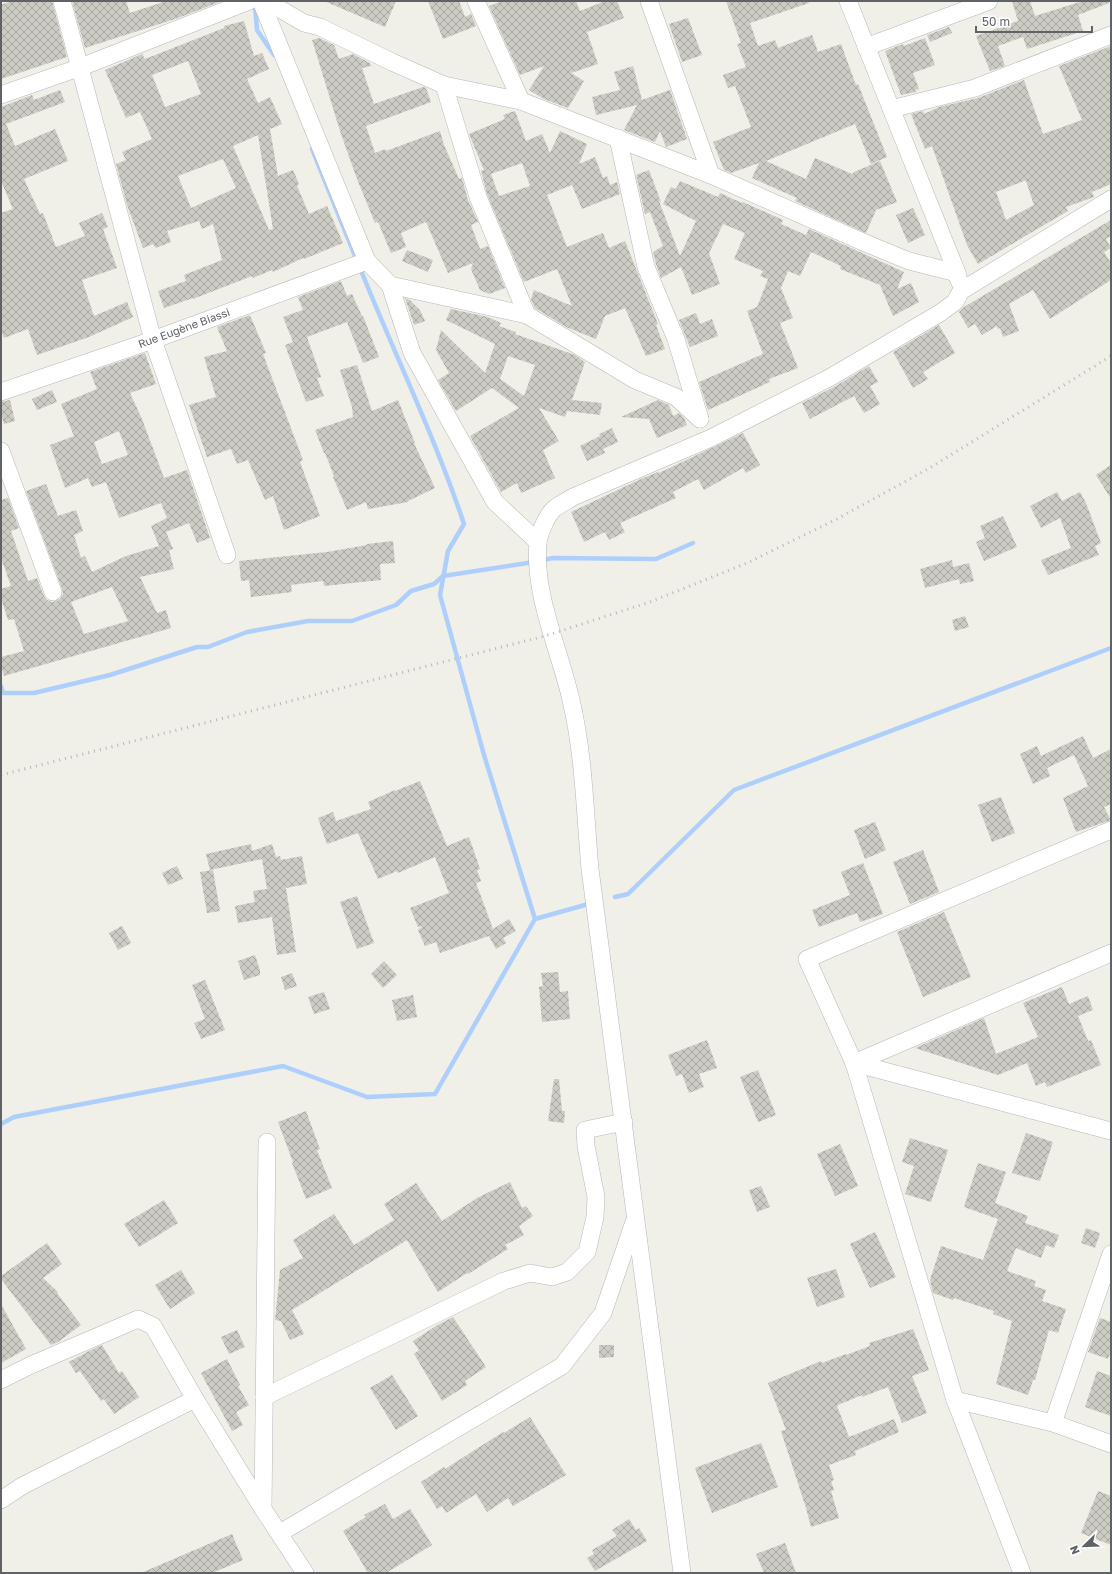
<svg xmlns="http://www.w3.org/2000/svg" width="1112" height="1574" viewBox="0 0 1112 1574" font-family="'Golos Text',sans-serif">
  <style>
    .lines { fill: none; stroke-linecap: round; stroke-linejoin: round }
    .stream { stroke: #aecffb; stroke-width: 4.5 }
    .building { fill: url(#building-cross-hatch); fill-rule: evenodd }
    .minor-casing { stroke: #b5b7bb; stroke-width: 18 }
    .minor { stroke: #fff; stroke-width: 17 }
    .rail { stroke: #b6b6b7; stroke-width: 3; stroke-dasharray: 1 5; stroke-linecap: butt }
    .labels { text-anchor: middle; stroke-width: 3; stroke-linejoin: round; paint-order: stroke }
    .street-label { font-size: 11px; fill: #5f6267; stroke: #fff }
  </style>
  <defs>
    <pattern id="building-cross-hatch" width="8" height="8" patternUnits="userSpaceOnUse"><rect width="8" height="8" fill="#cccbc4"/><path d="M0 0l8 8M0 8l8-8" fill="none" stroke="#a9a8a3"/></pattern>
  </defs>
  <rect width="100%" height="100%" fill="#f0efe8"/>
  <g class="lines">
    <g class="stream">
      <polyline points="255,6 257,30 274,55"/>
      <polyline points="312,149 357,261"/>
      <path d="M360,268c34,85 75,169 104,256l-16,27 -8,44 44,160 51,164"/>
      <polyline points="542,560 553,558 656,559 693,543"/>
      <polyline points="1,686 3,693 34,693 110,675 197,647 208,647 247,632 308,621 352,621 396,605 411,591 434,584 443,576 534,562"/>
      <polyline points="615,897 628,894 734,790 1111,648"/>
      <polyline points="1,1124 14,1117 283,1066 367,1097 435,1094 535,919 585,905"/>
    </g>
  </g>
  <g class="building">
    <polygon points="11,1 52,1 67,57 1,79 1,5"/>
    <polygon points="72,1 126,1 130,13 166,1 222,1 178,18 85,48"/>
    <polygon points="324,1 396,1 385,27"/>
    <polygon points="428,1 459,1 465,17 471,14 476,26 443,39"/>
    <polygon points="502,1 576,1 580,11 605,1 617,1 624,18 587,32 598,64 571,73 584,81 568,108 544,99 529,90 544,66 520,75 489,6"/>
    <polygon points="726,1 808,1 809,3 750,23 758,46 775,40 778,48 812,35 818,52 841,44 856,85 858,84 887,157 871,164 855,124 766,161 806,179 815,158 852,174 854,172 880,161 897,202 876,210 866,233 795,201 797,198 752,178 759,163 731,173 724,170 713,142 751,127 735,86 728,88 723,75 746,67 737,44 741,43"/>
    <polygon points="1012,1 1030,1 1035,16 1083,1 1108,1 1109,3 1078,15 1083,31 1027,49 1023,37 998,46 1005,66 990,71 976,36 1018,21"/>
    <polygon points="688,18 702,55 682,62 669,24"/>
    <path d="M244,21l10,35 8,-3 7,16 -22,10 11,24 12,-6 12,27 -12,5 8,47 15,-6 6,14 -2,2 12,28 18,-8 16,37 -39,16 -1,-1 -30,14 -1,-2 -19,8 -1,-2 -59,23v-1l-29,10 -6,-17 28,-10 -2,-6 38,-15 -9,-36 -11,5 -3,-8 -32,10 4,11 -15,6 -3,-4 -10,4 -16,-43 -11,-41 10,-4 -4,-8 30,-13 -12,-27 -14,6 -21,-48 37,-16 3,5 79,-31v-2zM188,61l13,33 -36,13 -13,-32zM258,135l15,94 -4,1 -36,-84zM223,159l13,29 -45,20 -13,-32z"/>
    <polygon points="949,27 952,33 930,42 927,35"/>
    <polygon points="319,38 334,45 339,59 353,54 370,63 371,66 362,68 374,104 423,87 426,88 431,102 366,126 375,153 385,149 386,151 440,131 444,145 459,179 462,178 468,200 478,222 471,225 480,249 488,246 505,288 489,294 480,290 471,269 473,263 448,273 426,222 401,233 406,247 391,253 378,222 375,223 357,179 341,134 312,40"/>
    <polygon points="925,38 935,65 913,73 919,89 915,90 916,92 901,95 885,51 903,44 904,46"/>
    <path d="M1111,46v138l-19,8 2,5 -28,10 2,4 -90,53 -11,-19 -35,-99 -7,3 -14,-35 12,-3 1,3 15,-7 39,-9 46,-18 19,54 39,-14 -23,-54zM1024,181h2l8,24 -28,15 -10,-28z"/>
    <polygon points="633,66 642,100 670,90 687,139 666,147 660,131 655,142 624,130 637,105 596,115 592,97 620,90 614,72"/>
    <polygon points="60,90 65,102 6,124 15,146 55,129 68,161 24,179 40,214 43,213 56,247 85,236 79,223 102,213 108,227 103,229 117,268 82,280 94,316 127,302 133,317 89,337 37,355 28,329 4,338 1,330 1,213 13,209 1,181 1,107 32,95 34,100"/>
    <path d="M515,111l11,30 16,-7 8,19 10,-22 27,13 -8,20 16,-7 8,21 4,-2 3,9 7,-3 3,12 -38,15 -10,-24 -25,10 20,52 36,-14 6,15 16,-7 33,83 -2,1 9,24 -19,7 -21,-48 -20,8 -9,23 -30,-12 -31,-19 -4,-9 3,-9 38,16 -15,-37 -33,13 -37,-88 -6,-23 3,-1 -15,-36 36,-15 -2,-4zM522,163l8,23 -31,10 -8,-22z"/>
    <polygon points="649,170 661,202 659,201 680,256 696,221 663,204 671,187 676,189 680,181 718,197 720,193 742,203 743,202 783,220 781,224 806,235 809,229 904,272 897,289 911,283 919,302 893,316 880,285 840,269 841,266 811,252 800,276 788,271 781,288 793,318 780,323 798,368 769,379 770,382 708,410 699,382 763,354 747,311 757,307 768,279 760,276 763,271 734,259 745,233 723,224 709,253 720,284 692,295 681,267 661,278 656,264 653,252 663,246 650,212 645,214 636,175"/>
    <polygon points="913,208 925,235 908,243 896,215"/>
    <polygon points="1111,220 1111,236 1106,239 1111,248 1104,252 1111,263 1111,280 1050,319 1033,290 1009,304 1019,331 1003,337 1000,328 998,329 997,326 982,335 975,324 968,328 959,312 964,307"/>
    <polygon points="407,250 433,260 428,272 402,261"/>
    <polygon points="341,281 347,296 352,294 362,316 363,316 379,357 363,363 347,322 307,337 321,377 317,378 324,396 306,402 285,345 293,342 283,317 303,310 298,297"/>
    <polygon points="405,298 410,300 420,310 425,321 414,325"/>
    <path d="M451,309l37,8 13,6 -2,3 17,6 -1,2 60,21 10,7 -13,38 30,3 -2,12 -33,-4 -2,6 -26,-9 20,33 -16,9 12,28 -34,15 -4,-10 -16,9 -31,-56 49,-28 -27,-20 -36,23 -18,-31 11,-7 -13,-23 5,-20 44,43 10,-29 -49,-24zM508,356l27,9 -11,31 -24,-17z"/>
    <polygon points="696,313 700,324 712,319 718,336 690,347 679,320"/>
    <polygon points="250,315 266,353 263,354 303,460 300,462 320,516 284,530 273,496 265,500 248,460 237,464 231,449 207,457 189,405 216,397 204,357 227,351 217,327"/>
    <polygon points="939,325 955,353 923,372 928,379 913,388 893,352"/>
    <path d="M145,353l11,31 -26,9 12,26 22,59 23,-8 23,68 -13,5 -8,-20 -23,9 7,17 -4,1 5,19 -34,8 17,36 9,-3 5,18 -167,48 -3,-11v-8l23,-6 -10,-32 -6,1 -7,-22v-9l10,-3 -10,-28v-58l7,-2 11,30 -8,3 17,50 9,-3 7,18 3,4 4,2 5,-1 4,-2 3,-5 -1,-5 -36,-98 20,-7 12,32 18,-6 7,21 -9,4 7,23 4,-2 7,16 34,-16 33,-10 -8,-20 16,-8 -6,-15 -42,15 -13,-36 -14,5 -4,-9 -23,10 -15,-43 24,-9 -13,-32 36,-15 -7,-17zM119,431l9,24 -26,9 -8,-22zM112,587l16,34 -44,13 -13,-32z"/>
    <polygon points="357,365 372,411 398,400 415,443 414,443 435,488 408,501 408,502 368,509 366,502 347,510 333,477 334,476 325,453 324,453 315,430 353,417 352,407 340,370"/>
    <polygon points="869,366 878,382 870,386 880,404 864,413 854,396 810,419 802,403 834,387"/>
    <polygon points="52,390 57,402 37,410 32,399"/>
    <polygon points="10,400 15,421 4,424 1,413 1,402"/>
    <polygon points="658,400 669,405 673,416 679,413 684,418 687,425 657,438 649,419 621,417"/>
    <polygon points="612,428 618,442 603,449 605,453 587,461 580,446 600,436 599,434"/>
    <polygon points="743,433 760,465 746,473 743,468 704,490 698,479 673,492 676,498 620,523 625,532 609,540 605,532 584,542 571,512 643,478 658,472 659,473"/>
    <polygon points="1111,465 1111,499 1096,475"/>
    <polygon points="1057,492 1062,501 1080,492 1086,503 1101,543 1095,546 1099,555 1048,575 1041,560 1071,548 1060,518 1041,528 1030,506"/>
    <polygon points="1003,516 1017,547 984,561 976,542 985,538 980,526"/>
    <polygon points="393,541 395,563 380,564 381,580 324,586 323,581 291,585 292,592 251,597 249,580 241,581 239,561 327,552 367,545 367,544"/>
    <polygon points="952,560 953,567 969,563 974,581 960,584 959,579 925,588 920,569"/>
    <polygon points="965,616 969,627 955,631 952,620"/>
    <polygon points="1083,736 1093,758 1111,749 1111,804 1104,807 1111,820 1076,832 1063,798 1088,786 1074,755 1047,768 1050,776 1033,784 1020,754 1037,746 1041,756"/>
    <polygon points="420,781 447,846 469,837 480,869 477,870 481,881 476,883 493,929 509,919 516,931 503,938 506,943 496,949 489,936 440,953 436,942 425,946 418,930 423,926 418,927 410,908 449,893 435,857 398,873 397,871 378,879 358,833 327,844 318,818 333,812 336,821 371,809 368,802 395,790 395,791"/>
    <polygon points="1001,797 1015,833 992,842 978,805"/>
    <polygon points="875,822 886,850 865,859 854,830"/>
    <polygon points="251,844 252,851 272,844 276,857 280,856 281,860 302,856 307,884 286,888 296,952 277,955 272,917 238,923 235,906 255,902 253,891 267,889 262,859 210,870 206,854"/>
    <polygon points="923,850 939,892 910,904 893,862"/>
    <polygon points="863,863 883,914 860,922 857,913 819,927 812,910 850,895 841,872"/>
    <polygon points="177,866 183,879 168,885 162,873"/>
    <polygon points="213,870 220,911 207,913 200,872"/>
    <polygon points="357,896 374,943 357,949 340,902"/>
    <polygon points="944,912 971,977 923,997 897,932"/>
    <polygon points="122,926 131,943 118,950 109,933"/>
    <polygon points="255,955 260,970 260,975 244,980 238,961"/>
    <polygon points="384,961 397,975 383,988 371,974"/>
    <polygon points="558,972 560,992 568,991 570,1019 542,1022 539,987 543,986 541,973"/>
    <polygon points="292,973 297,986 285,990 281,977"/>
    <polygon points="205,980 225,1030 201,1039 194,1023 205,1019 192,985"/>
    <polygon points="1062,987 1069,1004 1088,996 1093,1010 1078,1016 1088,1041 1091,1040 1101,1065 1047,1087 1045,1082 1036,1086 1027,1063 998,1075 915,1048 984,1018 996,1054 1038,1037 1023,1003"/>
    <polygon points="324,992 330,1009 314,1014 308,997"/>
    <polygon points="413,995 417,1017 397,1021 392,1000"/>
    <polygon points="707,1040 717,1068 699,1074 704,1087 689,1093 682,1074 676,1076 668,1055"/>
    <polygon points="758,1070 776,1115 758,1122 740,1077"/>
    <polygon points="554,1079 559,1079 562,1111 565,1111 564,1123 548,1121"/>
    <polygon points="306,1111 320,1149 317,1150 332,1188 306,1199 292,1163 293,1162 278,1122"/>
    <polygon points="1026,1133 1053,1142 1040,1181 1012,1173"/>
    <polygon points="910,1138 948,1150 931,1202 905,1194 914,1166 902,1162"/>
    <polygon points="840,1144 858,1186 835,1196 817,1154"/>
    <polygon points="978,1163 1006,1172 995,1203 1028,1216 1025,1223 1059,1235 1054,1248 1046,1245 1041,1258 1016,1248 1007,1271 1036,1281 1034,1286 1046,1290 1042,1301 1066,1309 1058,1333 1049,1330 1035,1380 1033,1380 1028,1395 996,1384 1012,1321 993,1314 994,1311 954,1298 953,1300 933,1293 930,1280 941,1246 983,1260 998,1219 964,1207"/>
    <polygon points="510,1182 522,1208 526,1206 533,1216 519,1226 524,1235 505,1245 508,1249 468,1274 467,1273 438,1292 407,1240 292,1310 304,1334 290,1340 281,1321 275,1320 280,1270 303,1258 293,1240 334,1214 354,1245 394,1220 384,1204 416,1183 442,1221 477,1198"/>
    <polygon points="761,1186 770,1207 757,1212 749,1190"/>
    <polygon points="164,1200 178,1223 139,1247 124,1224"/>
    <polygon points="1086,1228 1100,1233 1095,1248 1081,1243"/>
    <polygon points="875,1232 896,1277 870,1288 850,1244"/>
    <polygon points="47,1243 62,1264 43,1278 58,1292 57,1293 81,1325 58,1342 51,1345 1,1279 1,1276"/>
    <polygon points="836,1269 845,1297 817,1307 807,1278"/>
    <polygon points="181,1270 195,1293 170,1309 155,1285"/>
    <polygon points="1,1304 26,1349 1,1363"/>
    <polygon points="453,1317 486,1367 465,1381 467,1385 442,1401 414,1354 419,1350 413,1341 436,1326"/>
    <polygon points="1100,1318 1111,1322 1111,1351 1108,1359 1088,1352"/>
    <polygon points="913,1329 929,1370 912,1376 927,1413 902,1423 888,1387 862,1397 862,1395 838,1405 837,1406 849,1437 894,1419 899,1432 855,1451 856,1455 829,1465 834,1480 831,1481 834,1490 831,1491 839,1518 811,1527 806,1508 781,1431 786,1430 768,1383 821,1361 822,1363 846,1354 846,1355 870,1346 869,1343"/>
    <polygon points="237,1330 245,1347 229,1354 221,1337"/>
    <polygon points="102,1345 119,1373 122,1371 139,1397 114,1414 104,1399 101,1401 80,1371 76,1373 69,1362 87,1352"/>
    <polygon points="599,1345 614,1345 614,1357 599,1358"/>
    <polygon points="227,1359 240,1385 238,1386 249,1405 236,1412 243,1425 232,1431 201,1373"/>
    <polygon points="1097,1371 1111,1376 1111,1416 1085,1407"/>
    <polygon points="392,1375 418,1416 396,1430 370,1388"/>
    <polygon points="530,1417 566,1475 513,1506 508,1498 487,1512 476,1494 446,1513 442,1506 437,1509 421,1482 444,1467 445,1469 503,1432 504,1433"/>
    <polygon points="761,1443 778,1487 712,1513 695,1468"/>
    <polygon points="1098,1491 1111,1496 1111,1545 1081,1533"/>
    <polygon points="385,1504 393,1519 410,1509 432,1545 386,1573 368,1573 343,1531 366,1517 364,1515"/>
    <polygon points="629,1519 636,1530 639,1528 647,1541 595,1571 587,1558 594,1554 592,1550 617,1536 612,1530"/>
    <polygon points="232,1534 243,1560 212,1573 141,1573"/>
    <polygon points="785,1543 796,1573 764,1573 756,1554"/>
  </g>
  <g class="lines">
    <defs>
      <g id="minor">
        <polyline points="62,1 153,340 227,555"/>
        <polyline points="261,1 367,261 390,285 527,315 635,380 676,397 700,419"/>
        <polyline points="266,1 304,23 320,27 392,62 444,85 521,101 711,175 863,242 909,261 957,273"/>
        <polyline points="476,1 521,101"/>
        <polyline points="649,1 711,175"/>
        <polyline points="848,1 957,273 959,281"/>
        <polyline points="866,47 989,1"/>
        <polyline points="444,85 478,197 527,315"/>
        <polyline points="1,95 81,67 249,1"/>
        <polyline points="891,109 975,88 1111,35"/>
        <polyline points="618,138 646,267 676,339 700,419"/>
        <polyline points="390,285 412,353 495,502 538,542"/>
        <polyline points="1,392 153,340 367,261"/>
        <polyline points="1,451 53,592"/>
        <polyline points="854,1063 1111,953"/>
        <polyline points="854,1063 1111,1131"/>
        <polyline points="267,1142 263,1509 305,1573"/>
        <polyline points="1,1380 31,1365 138,1319 153,1326 195,1399 263,1509"/>
        <polyline points="264,1397 504,1281 530,1273 552,1277 567,1272 587,1252 595,1217 596,1197 586,1146 585,1130 624,1122"/>
        <polyline points="955,1400 1053,1423 1111,1444"/>
        <polyline points="1053,1423 1111,1254"/>
        <polyline points="1,1500 22,1486 195,1399"/>
        <polyline points="280,1533 562,1366 603,1313 634,1222"/>
        <path d="M682,1573l-92,-704c-5,-56 -6,-114 -19,-169 -11,-49 -38,-106 -33,-157 1,-9 9,-29 17,-35 5,-4 12,-7 18,-11l138,-59 118,-60 111,-65 15,-11 6,-11 150,-92"/>
        <polyline points="1022,1573 955,1400 854,1063 807,959 1111,830"/>
      </g>
    </defs>
    <use href="#minor" class="minor-casing"/>
    <use href="#minor" class="minor"/>
    <polyline class="rail" points="1,775 545,636 650,602 747,563 835,520 928,469 1111,356"/>
  </g>
  <g class="labels">
    <g class="street-label">
      <text transform="translate(184 328) rotate(-20)" y="4">Rue Eugène Biassi</text>
    </g>
  </g>
  <rect width="1112" height="1574" fill="none" stroke="#5f6267" stroke-width="4"/>
  <g transform="translate(1084 1546) rotate(247)" stroke="#ffffff" stroke-width="3" paint-order="stroke">
  <path d="M0-3L7 15L0 10L-7 15Z" fill="#5f6267"/>
  <text y="-6" font-size="11" font-weight="bold" text-anchor="middle" fill="#5f6267">N</text>
  </g>
  <path d="M976 26v6h116v-6" fill="none" stroke="#5f6267" stroke-width="2"/>
  <text x="982" y="26" font-size="12" fill="#5f6267" stroke="#ffffff" stroke-width="3" paint-order="stroke">50 m</text>
</svg>
